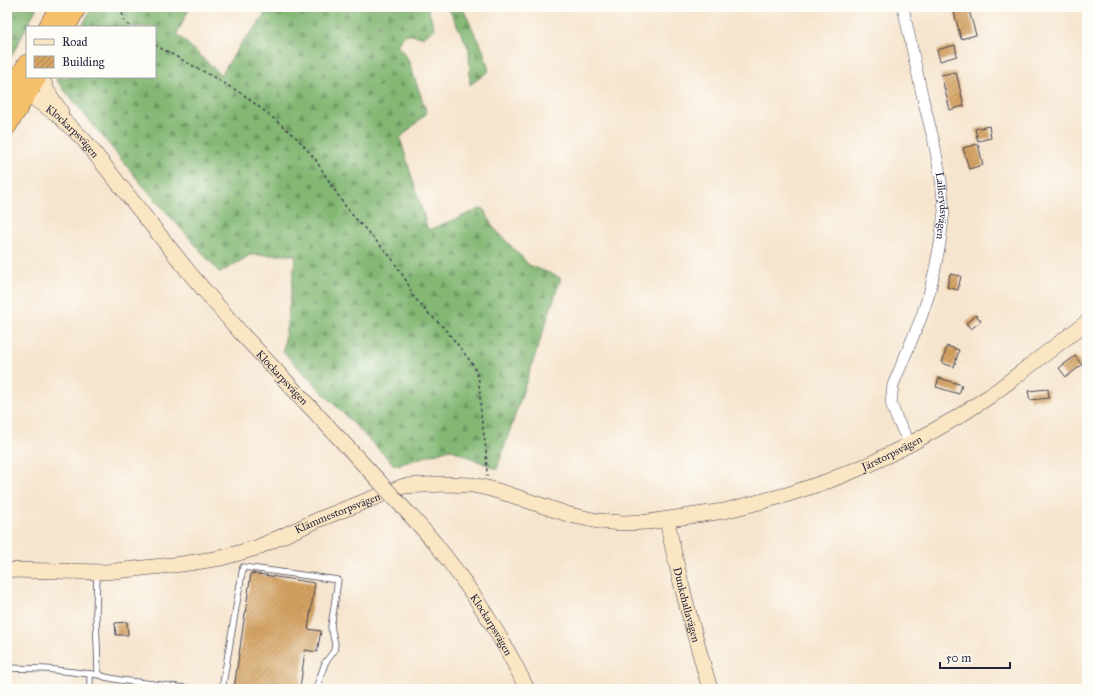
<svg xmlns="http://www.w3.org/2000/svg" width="1094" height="696" viewBox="0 0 1094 696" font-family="'IM FELL Great Primer',serif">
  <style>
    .forest { fill: url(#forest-firs); stroke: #526c57 }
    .building { fill: url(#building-hatch) }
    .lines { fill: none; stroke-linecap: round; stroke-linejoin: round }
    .lane-casing { stroke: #423f51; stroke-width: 7 }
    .street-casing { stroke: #423f51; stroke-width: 12 }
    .secondary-casing { stroke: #423f51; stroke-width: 16 }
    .highway-casing { stroke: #423f51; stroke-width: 20 }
    .path { stroke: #423f51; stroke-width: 1.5; stroke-dasharray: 3 3; stroke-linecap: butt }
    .lane { stroke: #fff; stroke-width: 5.5 }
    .street { stroke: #fff; stroke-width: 11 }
    .secondary { stroke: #fbe6c4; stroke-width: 15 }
    .highway { stroke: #f6c06b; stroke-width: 19 }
    .secondary-bridge-casing { stroke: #423f51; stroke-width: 16; stroke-linecap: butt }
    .secondary-bridge { stroke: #fbe6c4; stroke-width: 15 }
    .labels { text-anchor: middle; stroke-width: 3; stroke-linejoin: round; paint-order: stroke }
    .street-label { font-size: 11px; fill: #22223b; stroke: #fdfcf7 }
  </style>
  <defs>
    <pattern id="forest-firs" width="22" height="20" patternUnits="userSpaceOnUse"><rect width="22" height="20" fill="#83b773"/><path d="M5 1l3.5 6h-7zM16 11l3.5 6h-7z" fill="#6b9460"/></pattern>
    <pattern id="building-hatch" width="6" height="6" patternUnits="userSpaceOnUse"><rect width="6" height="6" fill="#d4a362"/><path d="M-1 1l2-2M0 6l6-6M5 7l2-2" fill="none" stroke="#ac8452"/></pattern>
  </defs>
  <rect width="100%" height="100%" fill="#fdfcf7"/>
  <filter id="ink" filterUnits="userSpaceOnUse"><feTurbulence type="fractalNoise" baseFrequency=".025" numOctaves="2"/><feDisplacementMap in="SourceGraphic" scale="8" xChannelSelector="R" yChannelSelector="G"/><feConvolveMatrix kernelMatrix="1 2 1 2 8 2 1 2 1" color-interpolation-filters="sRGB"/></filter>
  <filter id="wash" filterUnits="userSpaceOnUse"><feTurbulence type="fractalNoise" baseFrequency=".012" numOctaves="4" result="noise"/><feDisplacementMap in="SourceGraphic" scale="16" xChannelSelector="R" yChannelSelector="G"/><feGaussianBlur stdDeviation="0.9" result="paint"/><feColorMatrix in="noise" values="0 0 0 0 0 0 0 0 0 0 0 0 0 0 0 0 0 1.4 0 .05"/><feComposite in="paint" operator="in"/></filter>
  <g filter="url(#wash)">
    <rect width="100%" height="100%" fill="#f6e5ce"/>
    <g class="forest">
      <polygon points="7,7 37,7 7,65"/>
      <polygon points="92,7 190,7 177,34 221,75 242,42 257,26 269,7 427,7 435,29 423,37 405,34 397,45 407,57 427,113 400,138 428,230 483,208 493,227 529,265 561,278 497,469 450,449 395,466 283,352 296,255 250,255 220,273 139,181 56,80 58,77 155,77 155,27 82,27"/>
      <polygon points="448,7 462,7 483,50 489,71 470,85 469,49"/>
    </g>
    <g id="blocks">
      <g class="building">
        <polygon points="959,7 968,7 976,35 961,39 953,8"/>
        <polygon points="955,45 957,56 940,61 937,50"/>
        <polygon points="956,72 964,106 950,110 941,75"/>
        <polygon points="989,126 991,138 978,141 975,129"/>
        <polygon points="978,144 983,165 969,169 963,148"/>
        <polygon points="950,274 961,276 958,290 947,287"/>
        <polygon points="976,315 981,321 971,329 966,323"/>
        <polygon points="947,346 959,350 954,367 942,363"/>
        <polygon points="1075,356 1082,365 1066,377 1059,368"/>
        <polygon points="939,378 962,385 959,394 936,387"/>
        <polygon points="1048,389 1049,398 1030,400 1028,391"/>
        <polygon points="251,573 315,583 308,629 321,631 317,652 305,650 300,689 234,688"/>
        <polygon points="127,622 128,635 116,635 115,623"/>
      </g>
    </g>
  </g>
  <g filter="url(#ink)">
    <use href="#blocks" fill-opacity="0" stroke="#423f51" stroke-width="1"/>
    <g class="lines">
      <defs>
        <g id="lane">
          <polyline points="97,572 96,614 98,671 100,675 105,677 120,680 193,689"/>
          <polyline points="7,668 46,669 100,675"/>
          <polyline points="90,674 90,689"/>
          <polyline points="222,689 243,567 338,580 331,627 335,644 334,651 325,663 316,689"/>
        </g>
        <g id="street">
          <path id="s1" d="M903,7l20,92 11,43 7,38 3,31 -4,32 -5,26 -6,25 -8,24 -28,67 -2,18 6,16 13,25"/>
        </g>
        <g id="secondary">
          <polyline points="42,77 47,91 61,112"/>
          <path id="s2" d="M19,88l39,27 26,25 108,136 49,57 138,148"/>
          <path id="s3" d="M397,501c14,15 28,30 41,46 35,44 65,91 89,142"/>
          <path id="s4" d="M667,520c11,57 27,113 43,169"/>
          <path id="s5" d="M7,570l98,2 77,-8 39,-6 35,-10 64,-29 84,-33 41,-2 27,1 15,3 21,6 62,21 28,6 24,2 26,-1 76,-11 62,-16 42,-14 42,-17 40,-20 46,-26 34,-22 97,-74"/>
        </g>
        <g id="highway">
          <polyline points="48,27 59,7"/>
          <polyline points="66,27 77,7"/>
          <polyline points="7,98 27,64"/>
          <polyline points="7,126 37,77"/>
        </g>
      </defs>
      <use href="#lane" class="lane-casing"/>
      <use href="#street" class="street-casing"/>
      <use href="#secondary" class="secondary-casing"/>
      <use href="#highway" class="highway-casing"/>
      <g class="path">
        <polyline points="122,7 123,19 130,27"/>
        <polyline points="7,16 14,7"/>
        <polyline points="155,45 210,75 244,95 273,118 298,139 315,159 343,203 354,217 391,257 407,282 413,296 427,312 443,327 458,345 474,366 479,381 481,415 486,450 487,476"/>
      </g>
      <use href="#lane" class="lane"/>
      <use href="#street" class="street"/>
      <use href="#secondary" class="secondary"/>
      <use href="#highway" class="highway"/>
      <defs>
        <polyline id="secondary-bridge" points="379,481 397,501"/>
      </defs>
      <use href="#secondary-bridge" class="secondary-bridge-casing"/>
      <use href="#secondary-bridge" class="secondary-bridge"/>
    </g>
  </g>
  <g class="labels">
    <g class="street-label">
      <text dy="4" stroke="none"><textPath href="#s2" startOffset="69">Klockarpsvägen</textPath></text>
      <text dy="4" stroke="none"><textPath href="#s1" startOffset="203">Lallerydsvägen</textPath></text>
      <text dy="4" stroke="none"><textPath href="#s2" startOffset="393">Klockarpsvägen</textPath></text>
      <text dy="4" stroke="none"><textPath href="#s5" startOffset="916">Järstorpsvägen</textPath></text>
      <text dy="4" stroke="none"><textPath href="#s5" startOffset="340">Klämmestorpsvägen</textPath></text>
      <text dy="4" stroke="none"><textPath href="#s4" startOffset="87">Dunkehallavägen</textPath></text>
      <text dy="4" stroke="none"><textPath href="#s3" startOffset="156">Klockarpsvägen</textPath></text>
    </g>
  </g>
  <rect width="1094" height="696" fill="none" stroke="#fdfcf7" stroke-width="24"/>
  <rect x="26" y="26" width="130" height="52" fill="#fdfcf7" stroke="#a5a5ac"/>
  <rect x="34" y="39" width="20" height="6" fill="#fbe6c4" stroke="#a5a5ac"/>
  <text x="62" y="46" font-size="12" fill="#22223b">Road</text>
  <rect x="34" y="56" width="20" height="12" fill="url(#building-hatch)" stroke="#a5a5ac"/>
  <text x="62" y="66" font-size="12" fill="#22223b">Building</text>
  <path d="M940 662v6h70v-6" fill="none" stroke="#22223b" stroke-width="2"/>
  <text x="946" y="662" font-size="12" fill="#22223b" stroke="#fdfcf7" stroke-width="3" paint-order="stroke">50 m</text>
</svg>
